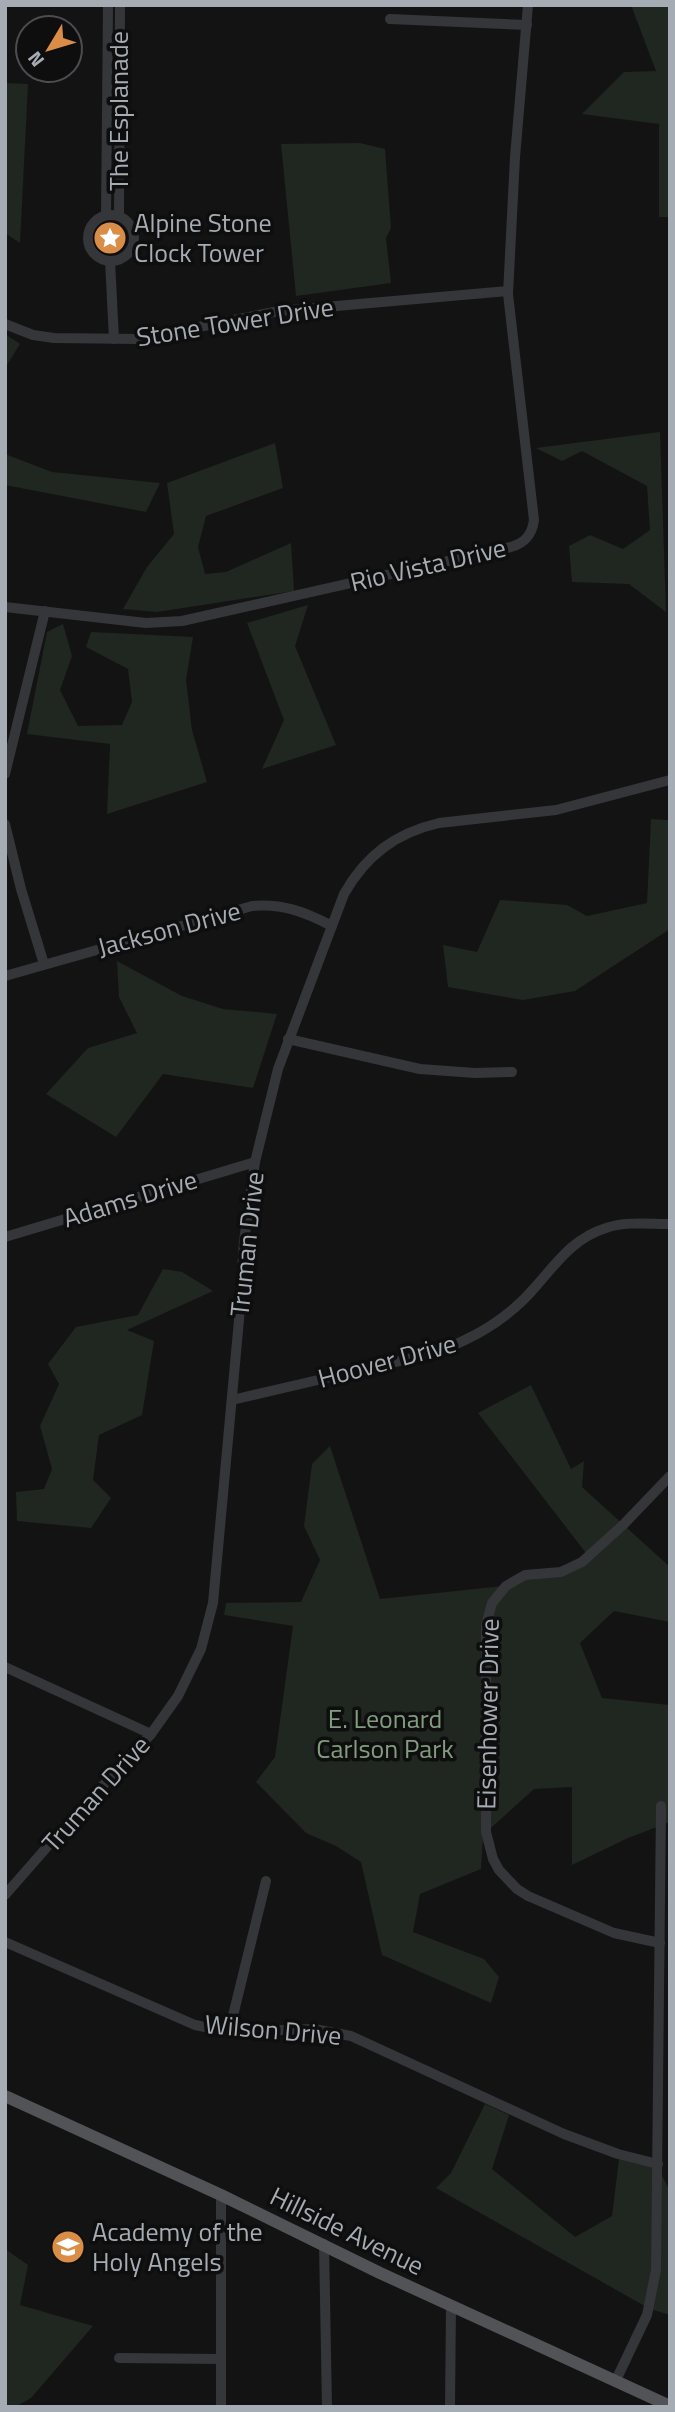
<svg xmlns="http://www.w3.org/2000/svg" width="675" height="2412" viewBox="0 0 675 2412" font-family="'Titillium Web',sans-serif">
  <style>
    .green { fill: #202620 }
    .lines { fill: none; stroke-linecap: round; stroke-linejoin: round }
    .minor { stroke: #343639; stroke-width: 10 }
    .major { stroke: #515357; stroke-width: 12 }
    .labels { text-anchor: middle; stroke-width: 7; stroke-linejoin: round; paint-order: stroke }
    .street-label { font-size: 26px; fill: #a6acb3; stroke: #0e0e0f }
    .poi-label { font-size: 26px; fill: #a6acb3; stroke: #0e0e0f; text-anchor: start }
    .park-label { font-size: 26px; fill: #839c80; stroke: #0e0e0f }
  </style>
  <rect width="100%" height="100%" fill="#131314"/>
  <g class="green">
    <polygon points="631,5 670,5 670,217 659,217 659,124 582,114 624,72 656,71"/>
    <polygon points="5,83 28,84 20,243 5,233"/>
    <polygon points="360,143 385,149 391,228 386,238 391,283 296,296 281,144"/>
    <polygon points="5,334 20,344 5,368"/>
    <polygon points="660,432 666,612 629,584 572,582 569,546 590,535 623,549 650,530 647,486 582,451 562,461 536,448"/>
    <polygon points="275,443 283,488 206,516 198,547 205,574 226,572 291,543 294,591 157,612 123,609 147,567 174,534 167,483"/>
    <polygon points="5,454 52,472 160,483 146,512 5,485"/>
    <polygon points="308,605 295,646 336,745 262,769 284,720 247,623"/>
    <polygon points="63,624 72,656 60,690 78,726 122,725 132,702 128,669 86,647 91,632 193,637 186,680 192,730 207,782 107,814 110,744 27,734 47,632"/>
    <polygon points="651,819 668,820 670,822 670,929 575,991 523,1000 448,987 443,945 477,952 500,900 567,905 587,916 647,903"/>
    <polygon points="117,961 182,996 223,1009 277,1014 253,1088 163,1074 116,1137 46,1094 88,1048 137,1033 119,997"/>
    <polygon points="163,1269 182,1272 213,1291 127,1330 154,1341 142,1415 99,1435 93,1480 111,1498 91,1528 17,1521 16,1492 44,1489 52,1469 40,1426 59,1384 48,1364 76,1327 138,1315"/>
    <polygon points="531,1385 571,1469 584,1461 582,1487 670,1567 670,1622 614,1611 580,1643 602,1698 670,1705 670,1822 628,1838 572,1865 572,1787 534,1789 483,1835 481,1869 420,1894 413,1932 484,1959 499,1977 491,2003 382,1955 361,1862 336,1846 306,1833 256,1782 275,1757 293,1626 224,1615 226,1603 301,1602 320,1560 304,1526 312,1464 330,1446 380,1599 503,1586 589,1557 478,1413"/>
    <polygon points="485,2104 509,2115 492,2169 575,2237 612,2216 619,2159 658,2168 670,2191 670,2315 650,2309 436,2188 451,2173"/>
    <polygon points="5,2249 28,2265 20,2305 93,2326 31,2398 15,2407 5,2407"/>
  </g>
  <g class="lines">
    <g class="minor">
      <polyline points="390,19 527,25"/>
      <polyline points="106,215 108,5"/>
      <circle cx="111" cy="238" r="23"/>
      <polyline points="119,216 120,5"/>
      <polyline points="110,261 114,339"/>
      <polyline points="5,324 33,335 54,338 138,339 279,311 508,291"/>
      <path d="M5,607l141,16 36,-2 329,-74c14,-4 21,-12 23,-27l-26,-226 7,-137 13,-152"/>
      <polyline points="5,774 45,611"/>
      <polyline points="5,824 21,889 44,964"/>
      <path d="M5,976l247,-70c30,-3 53,6 80,20"/>
      <polyline points="288,1039 420,1069 475,1073 512,1072"/>
      <polyline points="5,1237 255,1162"/>
      <path d="M232,1400c49,-11 97,-23 146,-34 30,-7 59,-12 87,-26 27,-13 53,-32 72,-55 21,-24 37,-47 69,-57 20,-7 43,-4 64,-4"/>
      <polyline points="5,1667 151,1734"/>
      <path d="M5,1895l63,-72 83,-89 27,-38 23,-47 12,-46 26,-283 5,-79 11,-79 23,-93 66,-175c22,-39 52,-61 95,-71l117,-13 114,-30"/>
      <polyline points="5,1942 195,2025 229,2032 314,2029 351,2036 564,2134 618,2154 658,2164"/>
      <polyline points="660,1943 614,1933 528,1896 517,1889 499,1870 493,1859 486,1832 486,1625 492,1603 506,1586 525,1575 561,1572 582,1562 624,1524 670,1476"/>
      <polyline points="229,2032 266,1881"/>
      <polyline points="221,2195 221,2407"/>
      <polyline points="324,2244 327,2407"/>
      <polyline points="119,2358 221,2359"/>
      <polyline points="616,2380 647,2315 656,2270 661,1806"/>
      <polyline points="450,2407 451,2305"/>
    </g>
    <polyline class="major" points="5,2096 221,2195 380,2273 670,2406"/>
  </g>
  <defs>
    <symbol id="sight-disc" viewBox="-11 -11 22 22"><circle r="9.5" fill="#da8d46" stroke="#0e0e0f"/><path d="M0-6L1.8-2.2L6-1.7L2.9 1.2L3.7 5.4L0 3.3L-3.7 5.4L-2.9 1.2L-6-1.7L-1.8-2.2Z" fill="#fff"/></symbol>
    <symbol id="school-disc" viewBox="-11 -11 22 22"><circle r="9.5" fill="#da8d46" stroke="#0e0e0f"/><path d="M0-5L7-2L0 1L-7-2ZM-4 1L0 2.5L4 1V4Q0 6-4 4Z" fill="#fff"/></symbol>
  </defs>
  <g fill-rule="evenodd">
    <use href="#sight-disc" x="91" y="219" width="38" height="38"/>
    <use href="#school-disc" x="49" y="2228" width="38" height="38"/>
  </g>
  <g class="labels">
    <g class="street-label">
      <text transform="translate(119 111) rotate(-90)" y="9">The Esplanade</text>
      <text transform="translate(235 322) rotate(-9)" y="9">Stone Tower Drive</text>
      <text transform="translate(428 565) rotate(-13)" y="9">Rio Vista Drive</text>
      <text transform="translate(169 929) rotate(-15)" y="9">Jackson Drive</text>
      <text transform="translate(130 1199) rotate(-17)" y="9">Adams Drive</text>
      <text transform="translate(247 1244) rotate(-84)" y="9">Truman Drive</text>
      <text transform="translate(387 1361) rotate(-15)" y="9">Hoover Drive</text>
      <text transform="translate(488 1714) rotate(-89)" y="9">Eisenhower Drive</text>
      <text transform="translate(96 1794) rotate(-48)" y="9">Truman Drive</text>
      <text transform="translate(273 2030) rotate(5)" y="9">Wilson Drive</text>
      <text transform="translate(347 2231) rotate(26)" y="9">Hillside Avenue</text>
    </g>
    <g class="poi-label">
      <text x="134" y="232">Alpine Stone<tspan x="134" dy="30">Clock Tower</tspan></text>
      <text x="92" y="2241">Academy of the<tspan x="92" dy="30">Holy Angels</tspan></text>
    </g>
    <g class="park-label">
      <text x="385" y="1728">E. Leonard<tspan x="385" dy="30">Carlson Park</tspan></text>
    </g>
  </g>
  <rect width="675" height="2412" fill="none" stroke="#a6acb3" stroke-width="14"/>
  <g transform="translate(49 49) rotate(232)"><circle r="33" fill="#0e0e0f" stroke="#4b4d51" stroke-width="2"/>
  <path d="M0-5L12 26L0 18L-12 26Z" fill="#da8d46"/>
  <text y="-10" font-size="19" font-weight="bold" text-anchor="middle" fill="#a6acb3">N</text>
  </g>
</svg>
